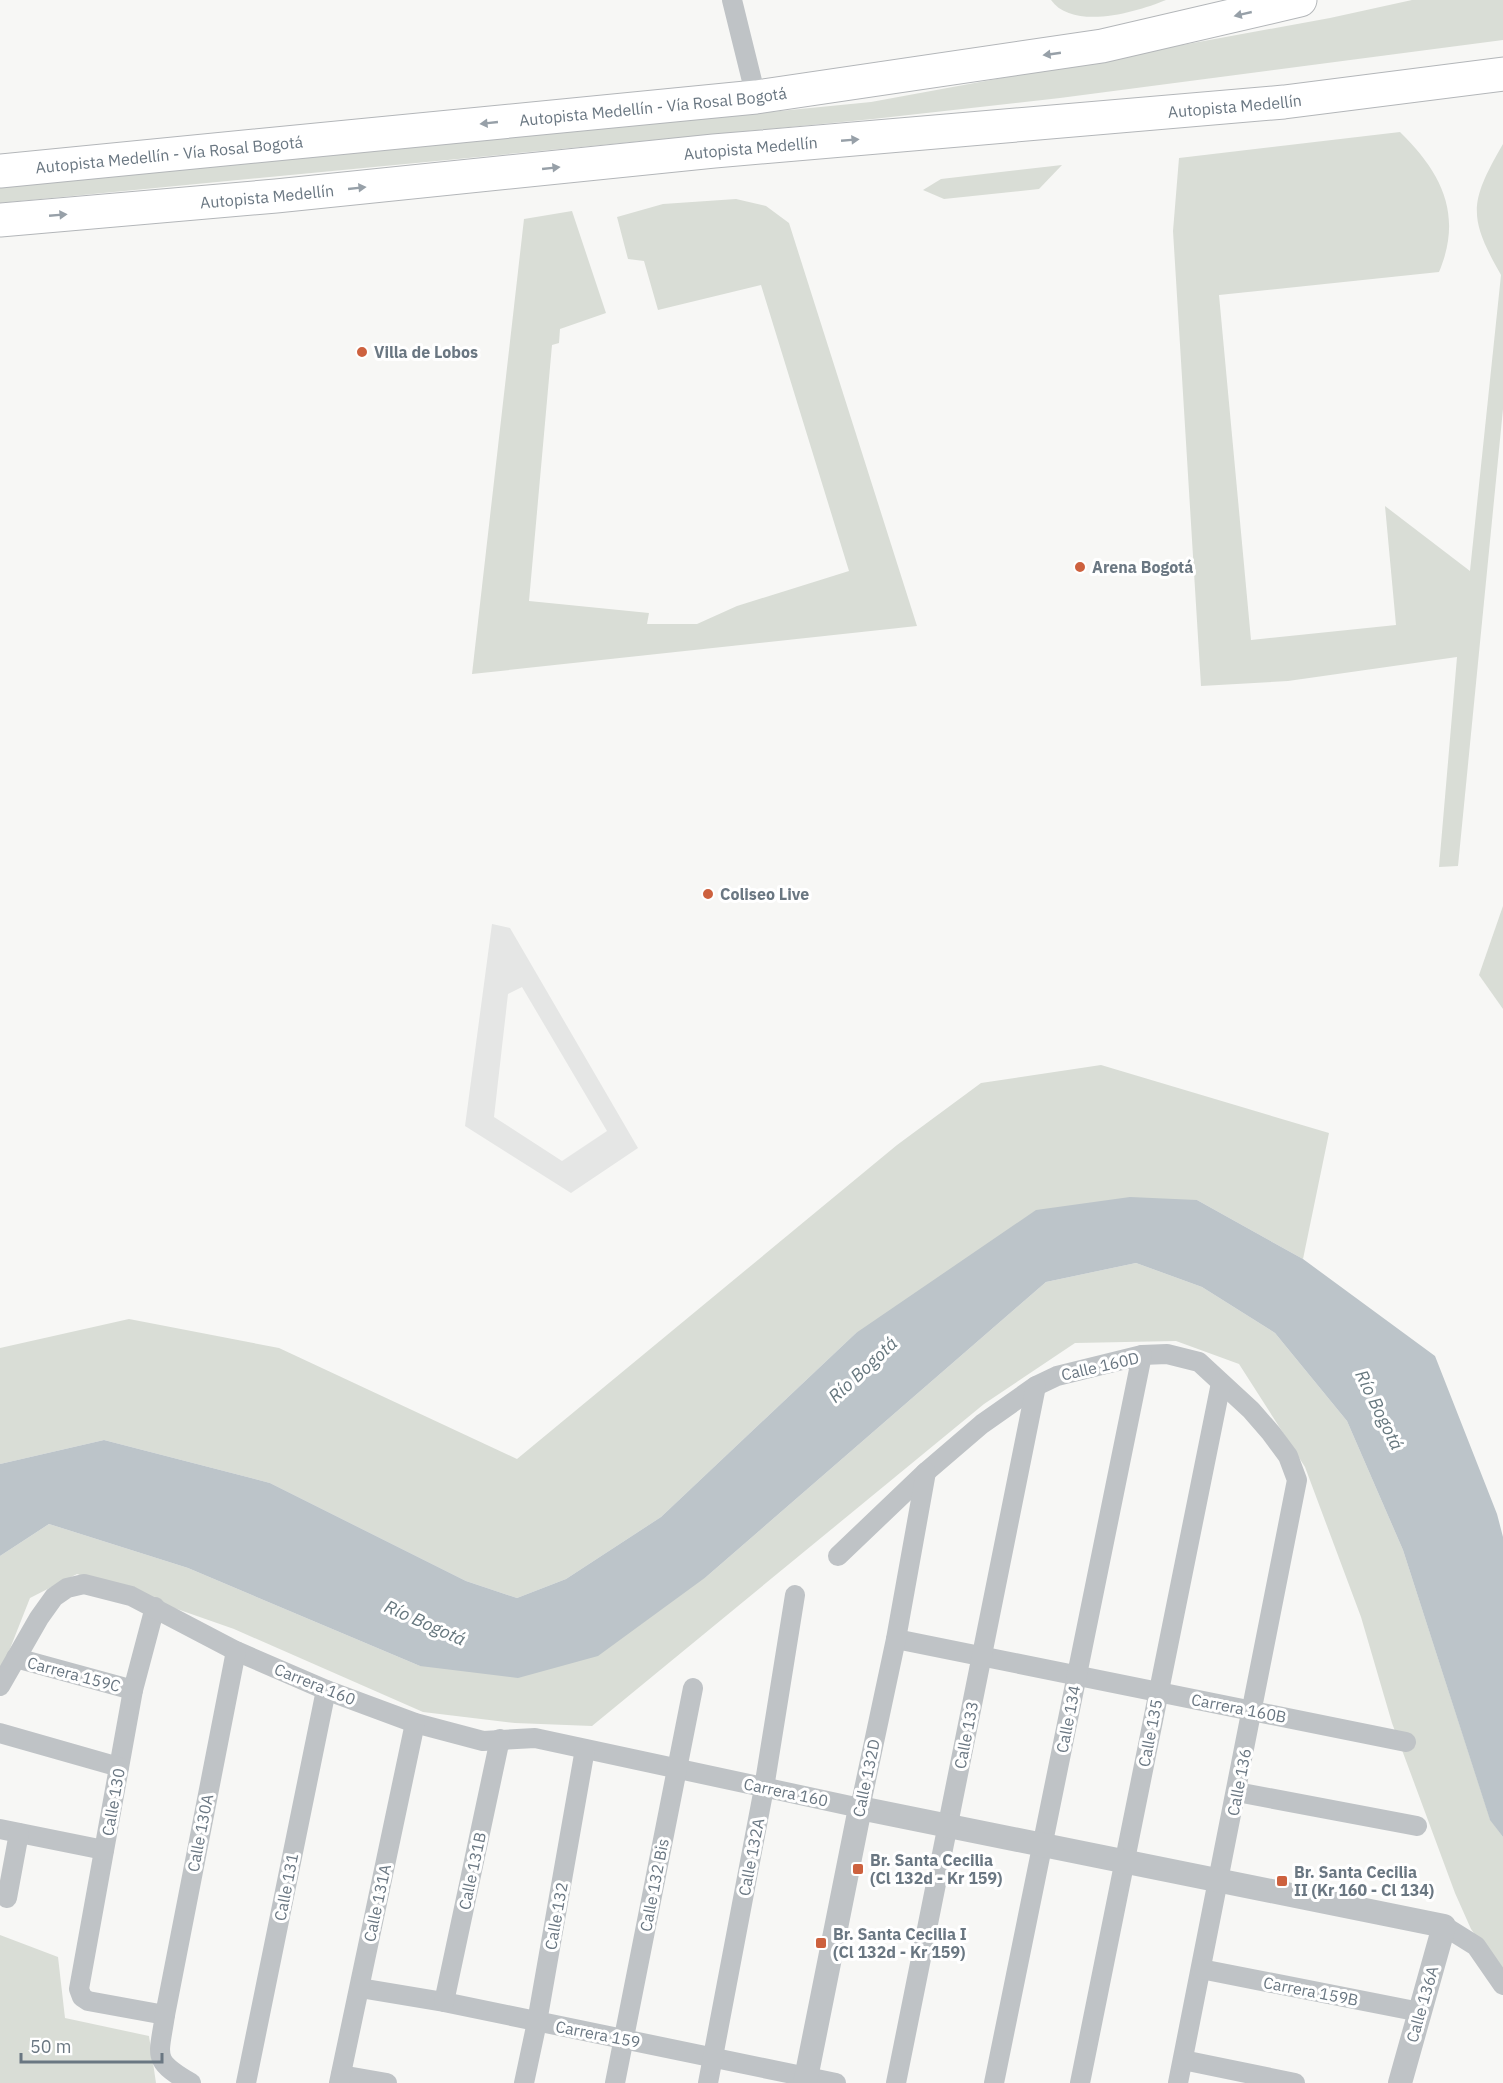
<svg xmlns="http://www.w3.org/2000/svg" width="1503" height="2083" viewBox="0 0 1503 2083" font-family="'IBM Plex Sans',sans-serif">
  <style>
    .built { fill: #e5e6e5; fill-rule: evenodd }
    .green { fill: #d9ddd6 }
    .water { fill: #bcc4c9 }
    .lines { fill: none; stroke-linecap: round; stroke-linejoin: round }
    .trunk-casing { stroke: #b3b6b9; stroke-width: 35 }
    .minor { stroke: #bfc3c6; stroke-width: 20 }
    .tertiary { stroke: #bfc3c6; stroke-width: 24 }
    .trunk { stroke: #fff; stroke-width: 33 }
    .oneway { fill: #97a0a8 }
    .poi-dot { fill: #cd613e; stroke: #fff; stroke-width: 2 }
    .labels { text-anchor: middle; stroke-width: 6; stroke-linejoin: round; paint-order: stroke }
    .street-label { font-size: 16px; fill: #6a7782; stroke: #fff }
    .poi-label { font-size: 16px; font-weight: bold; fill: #6a7782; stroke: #fff; text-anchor: start }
    .water-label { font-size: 18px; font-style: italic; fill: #66777e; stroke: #fff }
  </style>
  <rect width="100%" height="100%" fill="#f7f7f5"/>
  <path class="built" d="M492,924l18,4 128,220 -67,45 -106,-67zM522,987l85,144 -45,30 -68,-44 14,-123z"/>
  <g class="green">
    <path d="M1051,0h115c-29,12 -93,31 -115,0z"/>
    <polygon points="1412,0 1503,0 1503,40 1060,98 873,119 0,203 0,187 871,102 1330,18"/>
    <path d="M1400,132c42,41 63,83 39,140l-220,23 32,345 145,-15 -11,-119 85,65 31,-296c-33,-58 -32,-72 2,-131v265l-45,457 -19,1 18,-210 -169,24 -87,5 -28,-455 6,-73z"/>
    <polygon points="1062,165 1039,189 944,199 923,190 941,179"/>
    <polygon points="736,199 766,206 789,223 917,626 472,674 524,219 572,211 606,313 560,329 559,343 552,345 529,601 649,613 647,624 697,624 737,606 849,571 761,285 658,310 644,261 628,259 617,217 663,204"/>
    <polygon points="1503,906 1503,1009 1479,975"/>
    <polygon points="1101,1065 1329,1133 1303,1259 1197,1200 856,1333 661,1517 566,1579 517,1598 466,1581 270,1483 104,1440 0,1464 0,1348 129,1319 279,1348 517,1459 897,1145 981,1083"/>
    <polygon points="1136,1263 1202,1287 1275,1333 1347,1421 1403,1550 1490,1819 1503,1837 1503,1975 1471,1929 1455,1893 1392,1723 1361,1617 1305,1467 1239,1364 1176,1341 1075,1343 984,1404 592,1726 515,1723 423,1712 234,1629 77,1574 30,1598 0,1674 0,1556 49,1524 188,1568 420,1666 706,1577 1046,1282"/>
    <polygon points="0,1935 58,1957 65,2018 149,2036 156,2083 0,2083"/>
  </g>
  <polygon class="water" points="1130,1197 1197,1200 1303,1259 1435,1356 1497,1514 1503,1537 1503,1837 1490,1820 1403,1550 1347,1421 1275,1333 1202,1287 1136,1263 1046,1282 706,1577 598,1656 518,1678 420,1666 188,1568 49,1524 0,1556 0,1464 104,1440 270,1483 466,1581 517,1598 566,1579 661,1517 856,1333 1036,1210"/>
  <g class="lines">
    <defs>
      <g id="trunk">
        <path id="s1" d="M0,171l756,-74 346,-51 198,-46"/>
        <path id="s2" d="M0,220l276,-24 438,-45 570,-49 219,-28"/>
      </g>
    </defs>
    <use href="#trunk" class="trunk-casing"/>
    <g class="minor">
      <polyline points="732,0 756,97"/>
      <polyline points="838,1556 926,1472 982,1424 1036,1386 1057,1376 1142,1355 1167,1354 1199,1362 1251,1410 1271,1433 1288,1456 1297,1480 1178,2083"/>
      <polyline points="155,1607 133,1690 79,1989 82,1997 88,2001 165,2015"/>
      <polyline points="896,1639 1406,1742"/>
      <polyline points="16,1658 133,1690"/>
      <polyline points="0,1686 39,1618 54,1597 67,1588 84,1584 131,1596 236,1651 326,1690 415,1723 483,1741 535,1738 860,1808 896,1639 926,1472"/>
      <polyline points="0,1733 119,1767"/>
      <polyline points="1237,1792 1417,1826"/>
      <polyline points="0,1829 104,1850"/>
      <polyline points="7,1898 19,1833"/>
      <polyline points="1444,1926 1476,1946 1503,1985"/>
      <polyline points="1201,1969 1420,2012"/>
      <polyline points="360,1988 444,2002 836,2083"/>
      <polyline points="444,2002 500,1739"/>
      <polyline points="1183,2060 1295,2083"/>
      <polyline points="341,2075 387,2083"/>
      <path d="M191,2083c-40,-23 -32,-26 -26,-68l71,-364"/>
      <polyline points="246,2083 326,1690"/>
      <polyline points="339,2083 415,1723"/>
      <polyline points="524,2083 537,2022 585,1749"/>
      <polyline points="615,2083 693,1688"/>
      <polyline points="708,2083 764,1788 795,1595"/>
      <polyline points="896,2083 1036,1386"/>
      <polyline points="994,2083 1142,1355"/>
      <polyline points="1080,2083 1221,1383"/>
    </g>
    <polyline class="tertiary" points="805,2083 860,1808 1444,1926 1400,2083"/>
    <use href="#trunk" class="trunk"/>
  </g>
  <defs><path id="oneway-solid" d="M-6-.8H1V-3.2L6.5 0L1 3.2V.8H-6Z" transform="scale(1.5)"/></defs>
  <g class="oneway">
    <use href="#oneway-solid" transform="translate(1243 14) rotate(167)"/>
    <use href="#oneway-solid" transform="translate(1052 54) rotate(172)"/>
    <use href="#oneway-solid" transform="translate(489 123) rotate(174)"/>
    <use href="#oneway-solid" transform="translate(850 140) rotate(-5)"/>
    <use href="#oneway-solid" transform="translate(551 168) rotate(-6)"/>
    <use href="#oneway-solid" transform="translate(357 188) rotate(-6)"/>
    <use href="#oneway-solid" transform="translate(58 215) rotate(-5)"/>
  </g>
  <g class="poi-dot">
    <circle cx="362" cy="352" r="6"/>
    <circle cx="1080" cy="567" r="6"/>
    <circle cx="708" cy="894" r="6"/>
    <rect x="852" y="1863" width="12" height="12" rx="3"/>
    <rect x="1276" y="1875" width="12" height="12" rx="3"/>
    <rect x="815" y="1937" width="12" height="12" rx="3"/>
  </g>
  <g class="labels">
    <g class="street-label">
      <text dy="6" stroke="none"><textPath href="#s2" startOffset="1240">Autopista Medellín</textPath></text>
      <text dy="6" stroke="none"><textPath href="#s1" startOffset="656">Autopista Medellín - Vía Rosal Bogotá</textPath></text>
      <text dy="6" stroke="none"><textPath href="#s2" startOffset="754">Autopista Medellín</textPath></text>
      <text dy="6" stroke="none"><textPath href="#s1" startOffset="170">Autopista Medellín - Vía Rosal Bogotá</textPath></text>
      <text dy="6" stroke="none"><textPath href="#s2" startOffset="268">Autopista Medellín</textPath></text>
      <text transform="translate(1100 1366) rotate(-13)" y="6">Calle 160D</text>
      <text transform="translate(74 1674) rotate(15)" y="6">Carrera 159C</text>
      <text transform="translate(315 1684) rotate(22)" y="6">Carrera 160</text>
      <text transform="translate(1239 1708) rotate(11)" y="6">Carrera 160B</text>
      <text transform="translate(1068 1719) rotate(-79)" y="6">Calle 134</text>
      <text transform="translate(1150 1733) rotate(-79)" y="6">Calle 135</text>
      <text transform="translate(966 1735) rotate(-79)" y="6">Calle 133</text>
      <text transform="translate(866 1778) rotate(-78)" y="6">Calle 132D</text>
      <text transform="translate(1239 1782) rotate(-79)" y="6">Calle 136</text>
      <text transform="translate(786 1792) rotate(12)" y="6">Carrera 160</text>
      <text transform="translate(113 1802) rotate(-80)" y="6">Calle 130</text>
      <text transform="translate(200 1833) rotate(-79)" y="6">Calle 130A</text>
      <text transform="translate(751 1857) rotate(-79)" y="6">Calle 132A</text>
      <text transform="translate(472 1871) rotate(-78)" y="6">Calle 131B</text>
      <text transform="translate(654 1885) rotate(-79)" y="6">Calle 132 Bis</text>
      <text transform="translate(286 1887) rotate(-79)" y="6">Calle 131</text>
      <text transform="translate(377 1903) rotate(-78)" y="6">Calle 131A</text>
      <text transform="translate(556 1916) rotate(-80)" y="6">Calle 132</text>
      <text transform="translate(1311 1991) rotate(11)" y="6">Carrera 159B</text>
      <text transform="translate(1422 2004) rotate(-74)" y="6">Calle 136A</text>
      <text transform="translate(598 2034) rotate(11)" y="6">Carrera 159</text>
    </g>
    <g class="poi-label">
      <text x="374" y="358">Villa de Lobos</text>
      <text x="1092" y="573">Arena Bogotá</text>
      <text x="720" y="900">Coliseo Live</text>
      <text x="870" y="1866">Br. Santa Cecilia<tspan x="870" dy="18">(Cl 132d - Kr 159)</tspan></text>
      <text x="1294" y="1878">Br. Santa Cecilia<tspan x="1294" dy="18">II (Kr 160 - Cl 134)</tspan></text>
      <text x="833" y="1940">Br. Santa Cecilia I<tspan x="833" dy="18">(Cl 132d - Kr 159)</tspan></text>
    </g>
    <g class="water-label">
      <text transform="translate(863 1370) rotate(-43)" y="6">Río Bogotá</text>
      <text transform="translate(1379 1410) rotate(64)" y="6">Río Bogotá</text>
      <text transform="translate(425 1623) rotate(24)" y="6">Río Bogotá</text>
    </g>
  </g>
  <path d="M21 2053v9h141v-9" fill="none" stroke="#6a7782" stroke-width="3"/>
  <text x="30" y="2053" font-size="18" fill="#6a7782" stroke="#ffffff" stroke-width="4.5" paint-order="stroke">50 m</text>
</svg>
